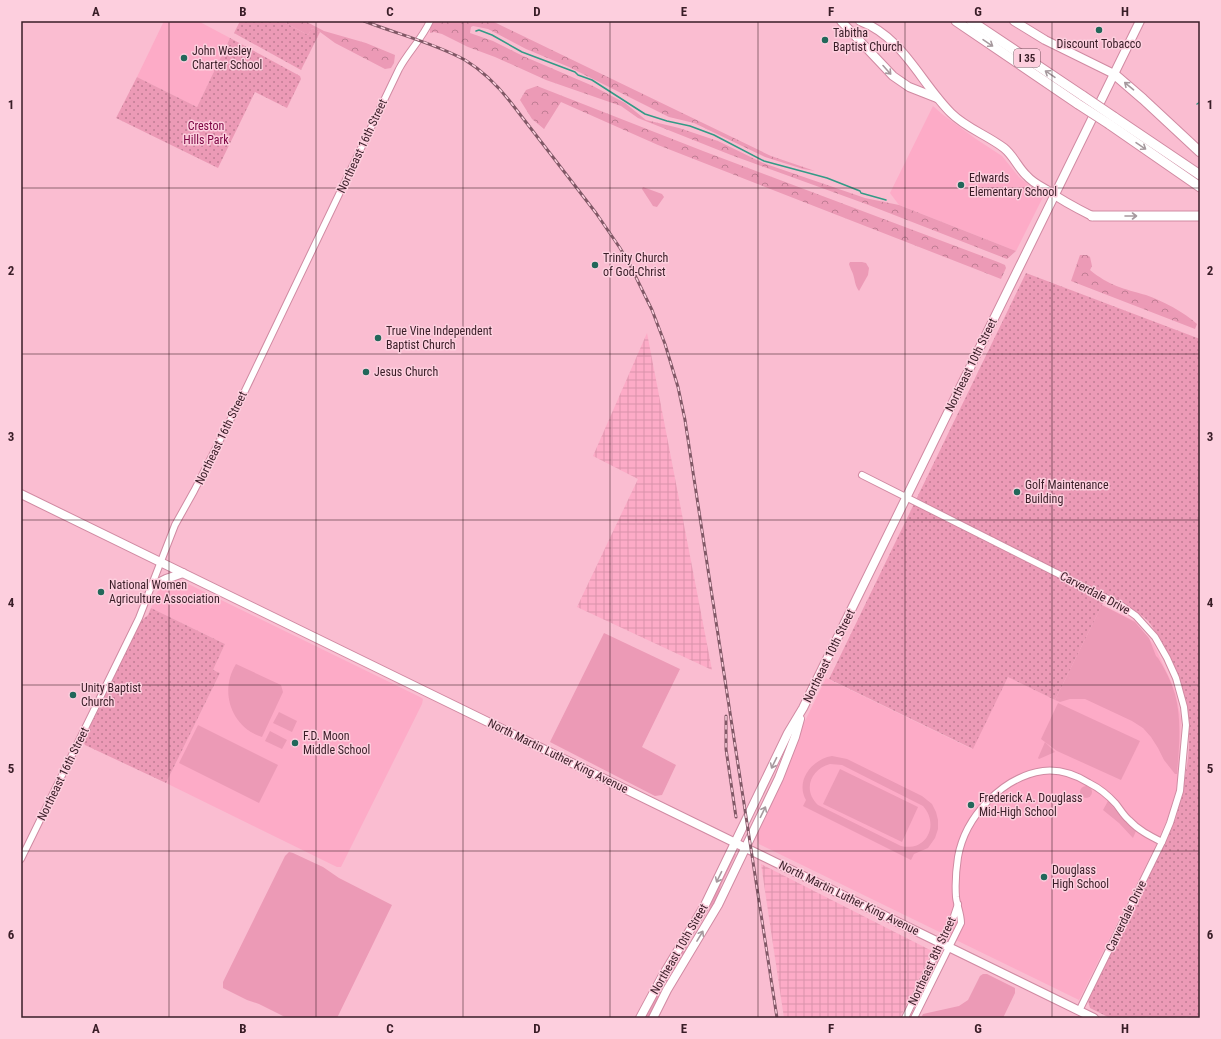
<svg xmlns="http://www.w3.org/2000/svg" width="1221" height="1039" viewBox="0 0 1221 1039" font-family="'Roboto Condensed',sans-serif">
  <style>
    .built { fill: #fdabc7 }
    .industrial { fill: url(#industrial-grid) }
    .green { fill: #ec9ab6; fill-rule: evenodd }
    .forest { fill: url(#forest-crowns) }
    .park { fill: url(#park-dots) }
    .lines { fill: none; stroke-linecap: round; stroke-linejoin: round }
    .stream { stroke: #339a86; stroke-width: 1.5 }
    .minor-casing { stroke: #d08aa2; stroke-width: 8 }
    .major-casing { stroke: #d08aa2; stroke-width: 10 }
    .highway-casing { stroke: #d08aa2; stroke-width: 11 }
    .minor { stroke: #fff; stroke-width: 6 }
    .major { stroke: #fff; stroke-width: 8 }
    .highway { stroke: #fff; stroke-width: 9 }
    .rail-casing { stroke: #815866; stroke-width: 3 }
    .rail { stroke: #fdcfde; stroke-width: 1.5; stroke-dasharray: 4.5; stroke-linecap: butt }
    .highway-bridge-casing { stroke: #d08aa2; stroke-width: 11; stroke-linecap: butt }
    .highway-bridge { stroke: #fff; stroke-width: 9 }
    .oneway { stroke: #a6999e }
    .grid { fill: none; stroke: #391d27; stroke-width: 1; stroke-opacity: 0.55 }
    .poi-dot { fill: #22675a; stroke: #fdcfde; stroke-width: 1.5 }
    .labels { text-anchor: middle; stroke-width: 3; stroke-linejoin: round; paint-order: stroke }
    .shield { fill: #fdcfde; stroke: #74525e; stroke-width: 1 }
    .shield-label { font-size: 11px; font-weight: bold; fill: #391d27 }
    .poi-label { font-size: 12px; fill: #391d27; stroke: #fdcfde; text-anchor: start }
    .park-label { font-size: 12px; fill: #7c0543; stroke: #fdcfde }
    .street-label { font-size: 12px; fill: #391d27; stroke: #fdcfde }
    .neatline { fill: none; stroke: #391d27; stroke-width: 1.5 }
    .grid-label { font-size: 13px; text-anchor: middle; font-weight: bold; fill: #391d27 }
  </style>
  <defs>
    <pattern id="industrial-grid" width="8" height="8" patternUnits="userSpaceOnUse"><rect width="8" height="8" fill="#fdabc7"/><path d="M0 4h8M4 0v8" fill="none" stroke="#da93ab"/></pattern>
    <pattern id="forest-crowns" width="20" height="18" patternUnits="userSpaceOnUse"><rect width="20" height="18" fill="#ec9ab6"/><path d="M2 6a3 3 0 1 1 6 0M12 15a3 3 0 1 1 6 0" fill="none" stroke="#c07d94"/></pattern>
    <pattern id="park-dots" width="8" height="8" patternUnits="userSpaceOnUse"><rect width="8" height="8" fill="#ec9ab6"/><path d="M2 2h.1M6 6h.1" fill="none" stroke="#c07d94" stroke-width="1.8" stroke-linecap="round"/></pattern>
  </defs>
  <rect width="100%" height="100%" fill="#fabdd1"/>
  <g class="built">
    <polygon points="164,21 198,21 230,38 197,107 137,77"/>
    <polygon points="933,106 942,114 976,139 1002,156 1019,177 1043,197 1016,251 899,205 890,193"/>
    <polygon points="178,579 420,697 423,699 422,704 341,867 337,867 166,783 220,673 213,670 225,644 151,608 160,586"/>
    <polygon points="1102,605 1135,621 1154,645 1175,690 1181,719 1179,766 1176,791 1167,820 1154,849 1079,1000 759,844 756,836 779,788 804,723 826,678 972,749 1008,677 1055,700"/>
  </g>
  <g class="industrial">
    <polygon points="647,333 712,670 577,607 638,479 593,456"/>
    <polygon points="761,864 932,951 900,1018 784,1018"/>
  </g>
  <g class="green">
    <polygon points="643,187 662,194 664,197 657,207 653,206 642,189"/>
    <path d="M850,262h12l4,1 3,5 -1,7 -9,16c-4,-5 -4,-11 -6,-17 -1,-3 -3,-6 -4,-10z"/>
    <path d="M1102,605l33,17 14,16 7,18 2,2c7,11 13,23 17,36 7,26 4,54 2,80h-2l-11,-14 -6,-12 -7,-11 -8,-9 -11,-7 -47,-22h-15l-10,3 -5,-2z"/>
    <polygon points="604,633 680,669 642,747 676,765 662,795 655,796 550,742"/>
    <path d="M236,664l45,21 2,7 -21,45c-31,-10 -43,-46 -26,-73z"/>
    <polygon points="1058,703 1140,741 1121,780 1057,751 1041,739"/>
    <polygon points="279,712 297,721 292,732 273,723"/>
    <polygon points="198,725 278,765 259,803 179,763"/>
    <polygon points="270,731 287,740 282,749 265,741"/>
    <polygon points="1045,742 1055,752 1039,759 1038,758"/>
    <path d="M832,756l15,3 75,37 10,8 4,8 2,8v9l-3,9 -7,10 -14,6 -3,6 -108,-54 3,-6c-11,-19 6,-41 26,-44zM830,764l12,1 81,41c17,19 3,46 -22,40l-83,-41c-16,-15 -7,-36 12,-41z"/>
    <polygon points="840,769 918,807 902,842 823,804"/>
    <circle cx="1086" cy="792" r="6"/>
    <polygon points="1108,801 1123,819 1136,831 1133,838 1119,823 1103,810"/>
    <polygon points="289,852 293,853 323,867 339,878 392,905 337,1018 287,1018 259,1004 247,1000 223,988 223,982 285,856"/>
    <polygon points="734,854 736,854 721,885 716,903 707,916 713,898"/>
    <polygon points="685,946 687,946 687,952 649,1018 647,1018 646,1015 670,970"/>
    <polygon points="983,974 987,974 1015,988 1015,993 1003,1018 921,1018 923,1014 959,1006 968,1000 980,976"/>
  </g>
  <g class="forest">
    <polygon points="282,21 305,21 324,31 366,43 395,55 394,63 391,68 385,69 335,43 320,32 312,28 308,35"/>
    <polygon points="433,21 492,21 771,156 815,171 803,169 765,157 694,123 669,117 569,67 526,49 488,29 473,26 471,27 470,33 493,41 523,56 593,86 625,103 646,120 679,128 718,141 763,163 865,198 899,205 1016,251 1007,259 866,204 731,155 648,122 638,118 621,106 546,80 495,57 468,47 442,34 434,32 430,33 430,29"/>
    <polygon points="537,86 703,151 998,262 1005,265 1006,268 1001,279 658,145 561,102 544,129 532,119 520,100 526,90"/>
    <path d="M1080,255h7l3,2 2,9 -2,4c18,15 34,19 56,25 17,6 38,17 51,29l-2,5 -124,-48z"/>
  </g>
  <g class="park">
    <polygon points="240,21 282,21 308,35 312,28 320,32 301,70 234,33"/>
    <polygon points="230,38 300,76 301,79 287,108 255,92 218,168 116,118 137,77 197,107"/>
    <path d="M1026,273l174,66v679h-90l-20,-10 -2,-7 88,-183c16,-62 23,-113 -12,-171 -5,-8 -10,-19 -16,-26 -12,-11 -27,-19 -41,-26l-52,105 -47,-23 -35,72 -144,-70z"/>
    <polygon points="151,608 225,644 213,670 220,673 166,783 85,745 83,741 141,621 148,615"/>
  </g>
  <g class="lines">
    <g class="stream">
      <polyline points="476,31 479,30 492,35 522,52 575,72 578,75 592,80 645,114 667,121 690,126 714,135 764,161 827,178 860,191 861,193 886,200"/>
      <polyline points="1197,104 1200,102"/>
    </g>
    <defs>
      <g id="minor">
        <polyline points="862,475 1122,606 1136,616 1155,637 1167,658 1176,678 1184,707 1186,725 1180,791 1170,823 1162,842 1079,1011"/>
        <path d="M21,859l118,-241 36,-93 19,-34 47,-92 158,-330c9,-17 23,-30 31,-48"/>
        <polyline points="905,1018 954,916 958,904"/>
        <path d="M914,1018l47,-95c0,-9 -4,-17 -5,-26 -1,-14 0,-27 2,-40 7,-40 44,-80 85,-86 16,-2 33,4 46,12 10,5 19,12 27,21 4,5 8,12 13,16 9,10 21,16 33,22"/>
      </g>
      <g id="major">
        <polyline points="841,21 893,76 909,87 937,98"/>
        <path d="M860,21c43,16 60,61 91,92 15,15 36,22 53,35 10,8 14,20 23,28 5,6 13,10 20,14 14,10 29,18 45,26"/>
        <polyline points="1014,21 1045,40 1114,74"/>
        <polyline points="21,494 1094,1018"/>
        <polyline points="152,586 166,579 183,573"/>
        <polyline points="640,1018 662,977 705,905 788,733 803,708 1140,21"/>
        <polyline points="653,1018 667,990 718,905 779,778 795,737 800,719"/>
      </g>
      <g id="highway">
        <polyline points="956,21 1078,104"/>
        <polyline points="971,21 1083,96"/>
        <polyline points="1114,74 1143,99 1200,152"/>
        <polyline points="1114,117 1200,175"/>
        <polyline points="1109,124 1200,187"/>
        <polyline points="1092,216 1200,216"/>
      </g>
    </defs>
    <use href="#minor" class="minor-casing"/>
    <use href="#major" class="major-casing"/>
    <use href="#highway" class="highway-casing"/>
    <use href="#minor" class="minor"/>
    <use href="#major" class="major"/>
    <use href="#highway" class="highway"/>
    <defs>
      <g id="rail">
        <path d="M364,21c33,13 70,22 101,39 18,11 34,27 47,44l84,109 24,35 9,15 23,47 13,34 13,43 7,33 92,598"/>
        <polyline points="726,716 726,749 736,817"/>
      </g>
    </defs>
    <use href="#rail" class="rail-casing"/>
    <use href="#rail" class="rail"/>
    <defs>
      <g id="highway-bridge">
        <polyline points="1083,96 1114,117"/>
        <polyline points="1078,104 1109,124"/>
      </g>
    </defs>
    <use href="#highway-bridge" class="highway-bridge-casing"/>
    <use href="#highway-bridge" class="highway-bridge"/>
  </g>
  <defs><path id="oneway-shaft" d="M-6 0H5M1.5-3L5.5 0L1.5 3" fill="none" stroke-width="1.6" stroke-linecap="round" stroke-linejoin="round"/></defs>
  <g class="oneway">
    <use href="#oneway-shaft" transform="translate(988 43) rotate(34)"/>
    <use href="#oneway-shaft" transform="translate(887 70) rotate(48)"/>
    <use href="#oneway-shaft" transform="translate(1050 74) rotate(-146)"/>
    <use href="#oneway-shaft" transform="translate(1129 86) rotate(-140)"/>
    <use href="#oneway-shaft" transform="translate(1141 146) rotate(34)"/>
    <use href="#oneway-shaft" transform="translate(1131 216)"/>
    <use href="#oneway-shaft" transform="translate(774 763) rotate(116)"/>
    <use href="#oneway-shaft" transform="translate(763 812) rotate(-64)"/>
    <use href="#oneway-shaft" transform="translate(719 877) rotate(116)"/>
    <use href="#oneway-shaft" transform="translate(700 936) rotate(-59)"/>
  </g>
  <path class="grid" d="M169,21v997M316,21v997M463,21v997M610,21v997M758,21v997M905,21v997M1052,21v997M21,188h1179M21,354h1179M21,520h1179M21,685h1179M21,851h1179"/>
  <g class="poi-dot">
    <circle cx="1099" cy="30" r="4"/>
    <circle cx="825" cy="40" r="4"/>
    <circle cx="184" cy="58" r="4"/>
    <circle cx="961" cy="185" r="4"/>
    <circle cx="595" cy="265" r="4"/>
    <circle cx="378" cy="338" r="4"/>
    <circle cx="366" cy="372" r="4"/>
    <circle cx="1017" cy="492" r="4"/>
    <circle cx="101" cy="592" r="4"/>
    <circle cx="73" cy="695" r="4"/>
    <circle cx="295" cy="743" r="4"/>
    <circle cx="971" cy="805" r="4"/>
    <circle cx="1044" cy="877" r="4"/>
  </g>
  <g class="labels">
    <rect class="shield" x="1014" y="49" width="26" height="18" rx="3"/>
    <g class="shield-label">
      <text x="1027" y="62">I 35</text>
    </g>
    <g class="poi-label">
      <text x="833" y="37">Tabitha<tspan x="833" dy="14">Baptist Church</tspan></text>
      <text x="1099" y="48" text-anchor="middle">Discount Tobacco</text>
      <text x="192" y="55">John Wesley<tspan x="192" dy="14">Charter School</tspan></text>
      <text x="969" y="182">Edwards<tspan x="969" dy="14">Elementary School</tspan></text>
      <text x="603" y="262">Trinity Church<tspan x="603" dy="14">of God-Christ</tspan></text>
      <text x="386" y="335">True Vine Independent<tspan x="386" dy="14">Baptist Church</tspan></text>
      <text x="374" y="376">Jesus Church</text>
      <text x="1025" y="489">Golf Maintenance<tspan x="1025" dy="14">Building</tspan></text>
      <text x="109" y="589">National Women<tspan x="109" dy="14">Agriculture Association</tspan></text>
      <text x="81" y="692">Unity Baptist<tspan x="81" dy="14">Church</tspan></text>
      <text x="303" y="740">F.D. Moon<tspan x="303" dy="14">Middle School</tspan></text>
      <text x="979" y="802">Frederick A. Douglass<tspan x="979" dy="14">Mid-High School</tspan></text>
      <text x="1052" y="874">Douglass<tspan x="1052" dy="14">High School</tspan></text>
    </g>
    <g class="park-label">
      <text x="206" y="130">Creston<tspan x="206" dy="14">Hills Park</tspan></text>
    </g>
    <g class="street-label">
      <text transform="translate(362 146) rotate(-65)" y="4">Northeast 16th Street</text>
      <text transform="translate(971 365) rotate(-64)" y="4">Northeast 10th Street</text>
      <text transform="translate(221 438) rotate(-64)" y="4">Northeast 16th Street</text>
      <text transform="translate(1095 593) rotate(28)" y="4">Carverdale Drive</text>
      <text transform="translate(829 656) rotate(-64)" y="4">Northeast 10th Street</text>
      <text transform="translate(558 756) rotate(26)" y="4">North Martin Luther King Avenue</text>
      <text transform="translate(63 774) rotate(-64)" y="4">Northeast 16th Street</text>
      <text transform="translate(849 898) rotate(26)" y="4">North Martin Luther King Avenue</text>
      <text transform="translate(1126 916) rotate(-64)" y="4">Carverdale Drive</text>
      <text transform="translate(679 949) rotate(-60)" y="4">Northeast 10th Street</text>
      <text transform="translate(932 961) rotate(-65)" y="4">Northeast 8th Street</text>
    </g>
  </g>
  <rect width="1221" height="1039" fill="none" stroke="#fdcfde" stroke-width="44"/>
  <rect x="22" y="22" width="1177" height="995" class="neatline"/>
  <g class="grid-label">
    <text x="96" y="16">A</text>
    <text x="243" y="16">B</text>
    <text x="390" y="16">C</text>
    <text x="537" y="16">D</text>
    <text x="684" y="16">E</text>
    <text x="831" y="16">F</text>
    <text x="978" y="16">G</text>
    <text x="1125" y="16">H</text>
    <text x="11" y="109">1</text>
    <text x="1210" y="109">1</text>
    <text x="11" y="275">2</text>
    <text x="1210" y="275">2</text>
    <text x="11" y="441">3</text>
    <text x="1210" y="441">3</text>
    <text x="11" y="607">4</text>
    <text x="1210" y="607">4</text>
    <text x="11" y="773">5</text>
    <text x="1210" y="773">5</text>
    <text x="11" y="939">6</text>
    <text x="1210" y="939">6</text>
    <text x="96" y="1033">A</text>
    <text x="243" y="1033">B</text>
    <text x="390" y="1033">C</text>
    <text x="537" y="1033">D</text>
    <text x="684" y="1033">E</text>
    <text x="831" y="1033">F</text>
    <text x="978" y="1033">G</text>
    <text x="1125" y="1033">H</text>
  </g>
</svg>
